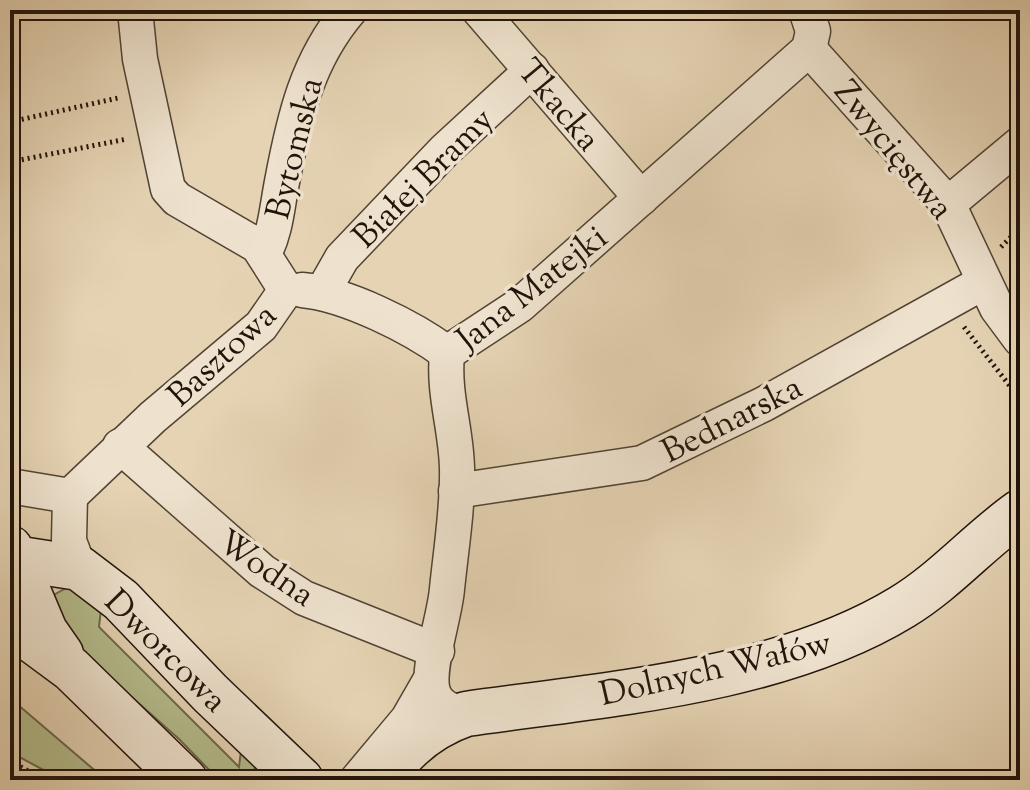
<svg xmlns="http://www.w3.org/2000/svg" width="1030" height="790" viewBox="0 0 1030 790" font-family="'Sorts Mill Goudy',serif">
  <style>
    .green { fill: #b4bc8c; stroke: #6a684b; stroke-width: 2 }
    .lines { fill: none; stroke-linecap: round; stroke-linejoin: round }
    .street-casing { stroke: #514434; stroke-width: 37 }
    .secondary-casing { stroke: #20140a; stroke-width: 47 }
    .path { stroke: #20140a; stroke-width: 5; stroke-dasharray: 2 4; stroke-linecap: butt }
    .street { stroke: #eee2ce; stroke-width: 34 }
    .secondary { stroke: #eee2ce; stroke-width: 44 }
    .labels { text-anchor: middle; stroke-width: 7; stroke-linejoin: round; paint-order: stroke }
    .street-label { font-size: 34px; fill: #20140a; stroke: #eee2ce }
  </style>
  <rect width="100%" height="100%" fill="#e5d3b3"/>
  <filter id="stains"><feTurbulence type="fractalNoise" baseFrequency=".0025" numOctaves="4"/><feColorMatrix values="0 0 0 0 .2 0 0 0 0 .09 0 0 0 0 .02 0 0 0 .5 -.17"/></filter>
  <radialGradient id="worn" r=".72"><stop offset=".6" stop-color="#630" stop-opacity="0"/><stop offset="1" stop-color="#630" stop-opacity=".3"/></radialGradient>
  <g class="green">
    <polygon points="68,587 102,601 99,627 239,767 242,742 261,761 245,780 219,780 179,739 66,639 50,597"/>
    <polygon points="10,698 106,780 62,780 10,752"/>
  </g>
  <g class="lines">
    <defs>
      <g id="street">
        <polyline points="135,10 140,59 168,189 177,199 258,246 286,290"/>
        <polyline points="479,10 641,198"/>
        <polyline points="806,10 813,31 809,49"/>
        <polyline points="809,49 948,204 997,308 1020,339"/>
        <polyline points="948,204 1020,144"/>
        <path d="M264,254c12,-23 13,-47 18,-72 12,-64 25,-122 68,-172"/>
        <path d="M302,290c44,4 110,37 145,63"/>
        <polyline points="322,293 342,258 445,150 532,70"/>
        <polyline points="447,353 520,305 809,49"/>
        <path d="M447,353c-4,42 9,74 10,115 1,40 -6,81 -10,121 -2,27 -21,80 -14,103 5,16 19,19 33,22"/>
        <polyline points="120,446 262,571 304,598 437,651"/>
        <polyline points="10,486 70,496 153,417 261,326 286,290"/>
        <polyline points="456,491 642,463 764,404 984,282"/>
        <polyline points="70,496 69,541 79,568"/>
        <polyline points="357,780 408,719 431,679"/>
      </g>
      <g id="secondary">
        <polyline points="10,548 45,631 61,654"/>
        <polyline points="14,558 79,568 121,600 210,693 301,780"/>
        <polyline points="10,624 71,669 185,780"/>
        <path d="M383,780c20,-31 48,-54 83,-66 140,-20 313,-32 436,-107 43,-26 77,-66 118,-95"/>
      </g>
    </defs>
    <use href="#street" class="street-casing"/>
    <use href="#secondary" class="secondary-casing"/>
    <g class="path">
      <polyline points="10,122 118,98"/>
      <polyline points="10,162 127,139"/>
      <polyline points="1001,247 1020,228"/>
      <polyline points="964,327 1020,399"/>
      <polyline points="10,419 13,418"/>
      <polyline points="10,761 45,780"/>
    </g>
    <use href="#street" class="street"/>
    <use href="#secondary" class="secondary"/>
  </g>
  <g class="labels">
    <g class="street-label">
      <text transform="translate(560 104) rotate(50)" y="12">Tkacka</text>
      <text transform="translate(293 148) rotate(-76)" y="12">Bytomska</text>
      <text transform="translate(895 149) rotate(51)" y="12">Zwycięstwa</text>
      <text transform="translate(422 177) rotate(-45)" y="12">Białej Bramy</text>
      <text transform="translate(531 287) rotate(-38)" y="12">Jana Matejki</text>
      <text transform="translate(221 354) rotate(-43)" y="12">Basztowa</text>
      <text transform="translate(731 418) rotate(-27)" y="12">Bednarska</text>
      <text transform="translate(267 567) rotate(34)" y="12">Wodna</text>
      <text transform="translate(167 650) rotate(45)" y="12">Dworcowa</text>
      <text transform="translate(715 667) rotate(-13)" y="12">Dolnych Wałów</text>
    </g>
  </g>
  <rect width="1030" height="790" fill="none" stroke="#e5d3b3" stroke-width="40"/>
  <rect x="12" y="12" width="1006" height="766" fill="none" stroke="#20140a" stroke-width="4"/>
  <rect x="20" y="20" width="990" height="750" fill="none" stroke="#20140a" stroke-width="2"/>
  <rect width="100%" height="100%" filter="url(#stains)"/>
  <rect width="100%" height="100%" fill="url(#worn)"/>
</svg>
